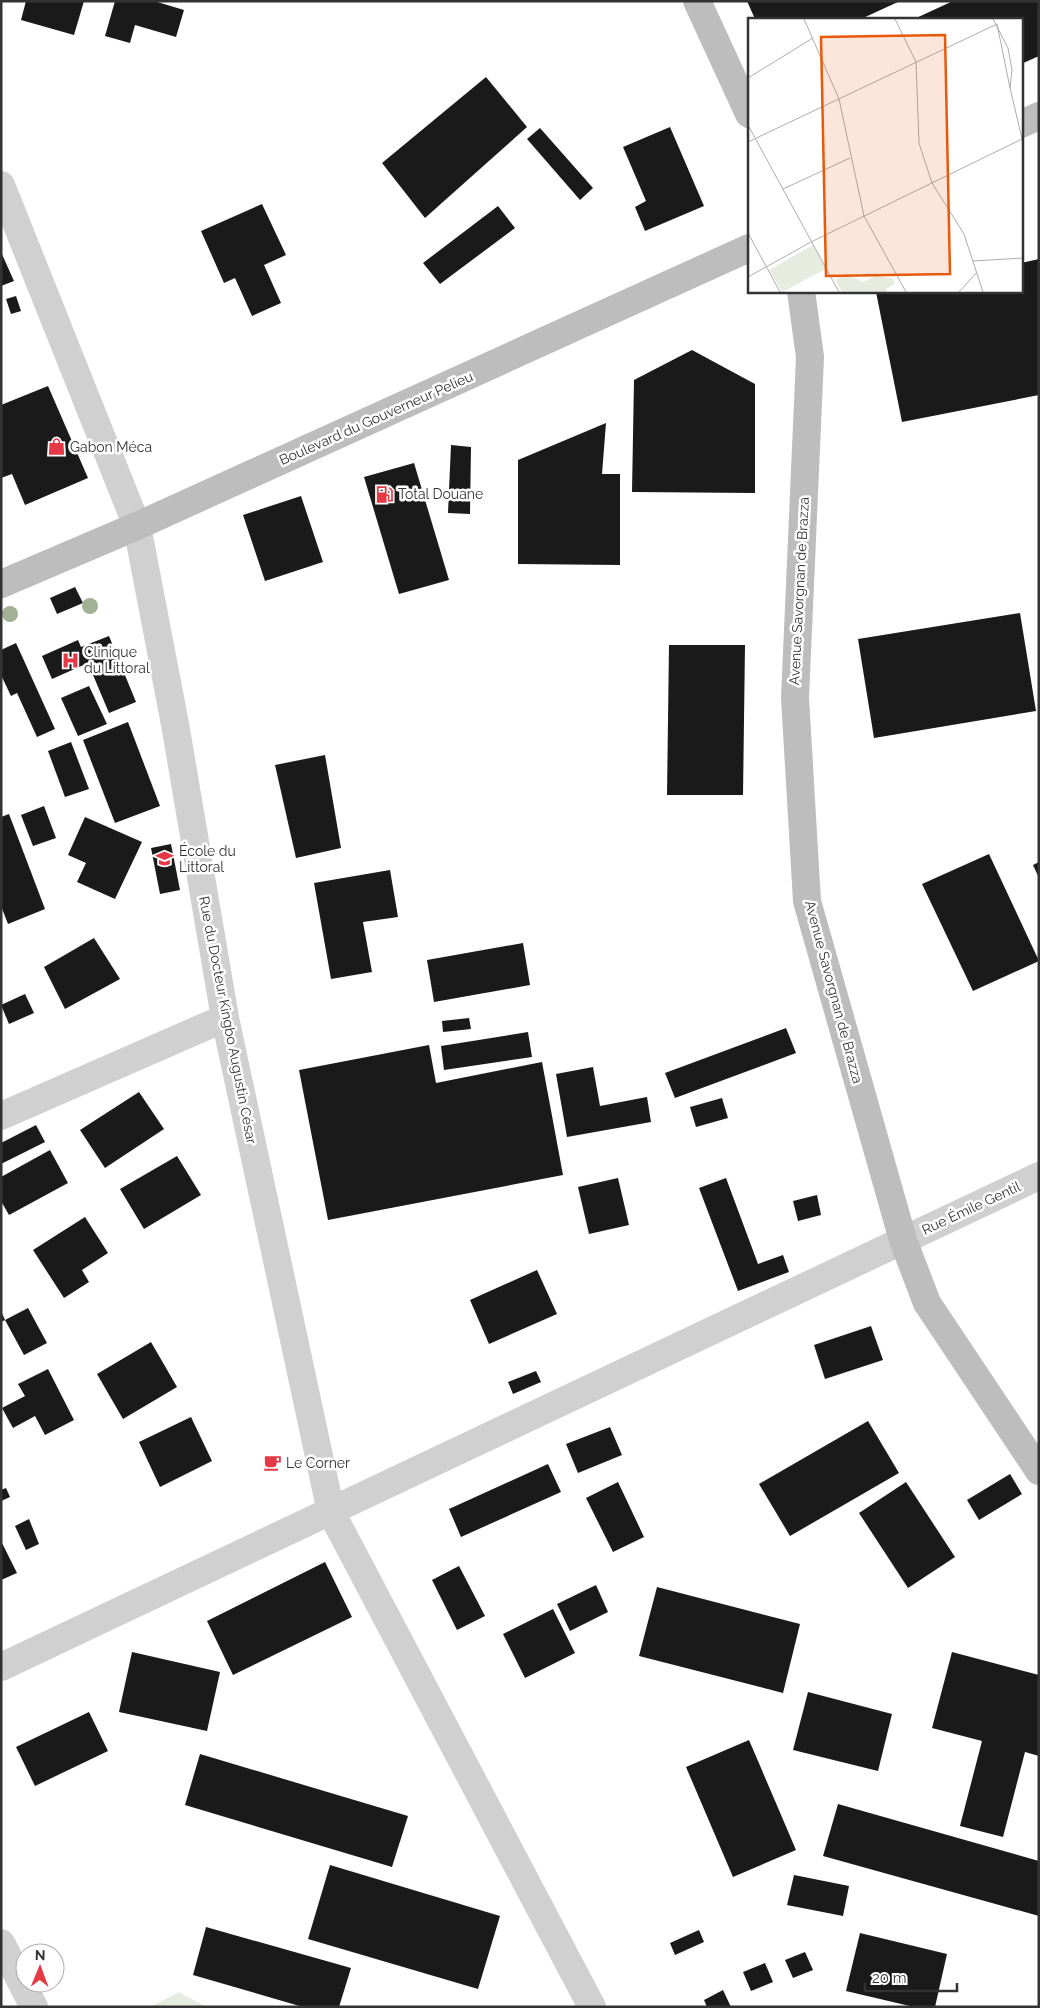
<svg xmlns="http://www.w3.org/2000/svg" width="1040" height="2008" viewBox="0 0 1040 2008" font-family="Raleway,sans-serif">
  <style>
    .green { fill: #e6ecdf }
    .building { fill: #1a1a1a }
    .lines { fill: none; stroke-linecap: round; stroke-linejoin: round }
    .street { stroke: #d0d0d0; stroke-width: 28 }
    .secondary { stroke: #bdbdbd; stroke-width: 28 }
    .tree { fill: #a2b095 }
    .labels { text-anchor: middle; stroke-width: 5; stroke-linejoin: round; paint-order: stroke }
    .street-label { font-size: 14px; fill: #333; stroke: #fff }
    .poi-label { font-size: 14px; fill: #333; stroke: #fff; text-anchor: start }
    .inset-road { fill: none; stroke: #adadad; stroke-width: 1 }
    .view { fill: #e8590c; fill-opacity: 0.15; stroke: #e8590c; stroke-width: 2.5 }
    .inset-edge { fill: none; stroke: #333; stroke-width: 2.5 }
  </style>
  <rect width="100%" height="100%" fill="#fff"/>
  <polygon class="green" points="179,1992 206,2007 150,2007"/>
  <g class="building">
    <polygon points="26,1 84,1 74,35 21,20"/>
    <polygon points="115,1 154,1 184,10 176,37 135,25 130,43 105,36"/>
    <polygon points="747,1 900,1 861,19 755,19"/>
    <polygon points="953,1 1039,1 1039,56 1021,64 1021,19 914,19"/>
    <polygon points="486,77 527,127 425,218 382,163"/>
    <polygon points="670,127 704,206 645,231 635,207 646,201 623,147"/>
    <polygon points="540,128 593,188 580,200 527,139"/>
    <polygon points="262,204 286,255 264,265 281,303 252,316 235,278 224,283 201,231"/>
    <polygon points="498,206 515,228 440,284 423,263"/>
    <polygon points="1,252 14,281 1,286"/>
    <polygon points="1039,259 1039,395 902,422 876,292 1021,291 1021,263"/>
    <polygon points="16,296 21,311 11,314 6,299"/>
    <polygon points="692,350 755,384 755,493 632,492 634,380"/>
    <polygon points="48,386 88,478 25,505 12,474 1,478 1,405"/>
    <polygon points="606,423 602,474 620,474 620,565 518,564 518,460"/>
    <polygon points="451,445 471,447 470,514 448,513"/>
    <polygon points="414,463 449,580 399,594 364,477"/>
    <polygon points="301,496 323,562 265,581 243,515"/>
    <polygon points="75,587 83,603 57,614 50,598"/>
    <polygon points="1020,613 1036,711 874,738 858,639"/>
    <polygon points="109,636 136,702 109,713 88,663 52,679 42,656 78,640 81,647"/>
    <polygon points="16,643 55,729 37,737 17,693 11,696 1,675 1,650"/>
    <polygon points="669,645 745,645 743,795 667,795"/>
    <polygon points="89,686 107,724 78,736 61,698"/>
    <polygon points="128,722 160,806 115,823 83,740"/>
    <polygon points="71,742 89,789 65,797 48,751"/>
    <polygon points="325,755 341,848 296,858 275,765"/>
    <polygon points="44,806 56,838 33,846 21,815"/>
    <polygon points="9,814 45,909 8,924 1,906 1,817"/>
    <polygon points="85,817 142,842 115,899 77,882 86,863 68,855"/>
    <polygon points="171,844 180,890 160,894 151,848"/>
    <polygon points="989,854 1039,961 973,991 922,884"/>
    <polygon points="1039,862 1039,878 1033,865"/>
    <polygon points="390,870 398,917 363,922 372,972 331,979 314,883"/>
    <polygon points="94,938 120,979 65,1009 44,967"/>
    <polygon points="523,943 530,985 434,1002 427,960"/>
    <polygon points="25,994 34,1013 9,1024 1,1005"/>
    <polygon points="469,1018 471,1029 443,1032 442,1021"/>
    <polygon points="786,1028 796,1053 675,1098 665,1073"/>
    <polygon points="528,1032 532,1057 444,1070 441,1046"/>
    <polygon points="429,1045 436,1083 542,1062 563,1175 328,1220 299,1070"/>
    <polygon points="593,1067 600,1106 647,1097 651,1122 567,1137 556,1074"/>
    <polygon points="139,1092 164,1129 105,1168 80,1130"/>
    <polygon points="722,1098 728,1118 696,1127 690,1107"/>
    <polygon points="36,1125 45,1142 1,1164 1,1143"/>
    <polygon points="50,1150 68,1183 9,1215 1,1201 1,1177"/>
    <polygon points="177,1156 201,1195 144,1229 120,1189"/>
    <polygon points="618,1178 629,1225 589,1234 578,1187"/>
    <polygon points="726,1178 758,1264 783,1255 789,1272 738,1291 699,1188"/>
    <polygon points="817,1195 821,1215 798,1221 793,1201"/>
    <polygon points="85,1217 108,1253 82,1270 89,1282 64,1298 33,1250"/>
    <polygon points="537,1270 557,1314 489,1344 470,1300"/>
    <polygon points="28,1308 47,1343 24,1355 5,1320 1,1322 1,1311 5,1320"/>
    <polygon points="871,1326 883,1360 825,1379 814,1345"/>
    <polygon points="151,1342 177,1387 123,1419 97,1374"/>
    <polygon points="48,1369 74,1420 45,1435 35,1416 13,1428 2,1408 25,1396 18,1384"/>
    <polygon points="536,1371 541,1382 513,1394 508,1382"/>
    <polygon points="191,1417 212,1461 160,1487 139,1442"/>
    <polygon points="868,1421 899,1473 790,1536 759,1484"/>
    <polygon points="610,1427 622,1455 578,1473 566,1444"/>
    <polygon points="548,1464 561,1492 461,1537 449,1509"/>
    <polygon points="1010,1474 1022,1494 979,1520 967,1500"/>
    <polygon points="618,1482 644,1537 613,1552 586,1498"/>
    <polygon points="906,1482 955,1557 908,1588 859,1513"/>
    <polygon points="6,1488 10,1497 1,1501 1,1490"/>
    <polygon points="29,1519 39,1544 26,1550 15,1526"/>
    <polygon points="1,1541 17,1573 1,1580"/>
    <polygon points="325,1562 352,1617 233,1675 207,1621"/>
    <polygon points="459,1566 485,1616 457,1630 432,1580"/>
    <polygon points="596,1585 608,1612 570,1631 557,1604"/>
    <polygon points="657,1587 800,1624 783,1693 639,1656"/>
    <polygon points="553,1609 575,1653 525,1678 503,1634"/>
    <polygon points="132,1652 220,1672 207,1731 119,1712"/>
    <polygon points="952,1652 1039,1675 1039,1756 1025,1752 1003,1837 960,1826 982,1741 932,1728"/>
    <polygon points="808,1692 892,1714 878,1771 793,1750"/>
    <polygon points="89,1712 108,1751 35,1786 16,1747"/>
    <polygon points="749,1740 796,1850 733,1877 686,1767"/>
    <polygon points="200,1754 408,1816 392,1867 185,1805"/>
    <polygon points="838,1804 1039,1861 1039,1916 823,1856"/>
    <polygon points="330,1865 500,1916 478,1989 308,1939"/>
    <polygon points="794,1875 849,1886 843,1916 787,1905"/>
    <polygon points="206,1927 351,1968 339,2007 303,2007 193,1975"/>
    <polygon points="699,1930 704,1942 675,1955 670,1943"/>
    <polygon points="860,1933 947,1954 935,2007 914,2007 846,1991"/>
    <polygon points="805,1952 813,1970 793,1978 785,1960"/>
    <polygon points="765,1963 773,1982 751,1991 743,1972"/>
    <polygon points="723,1990 731,2007 707,2007 704,2000"/>
  </g>
  <g class="lines">
    <g class="street">
      <polyline points="1,185 137,526 175,724 225,1018 331,1512 592,2007"/>
      <polyline points="1,1116 225,1018"/>
      <polyline points="1,1667 1039,1176"/>
      <polyline points="1,1943 34,2007"/>
    </g>
    <g class="secondary">
      <polyline points="697,1 749,114"/>
      <polyline points="1021,124 1039,116"/>
      <polyline points="801,291 810,357 795,698 807,901 903,1240 927,1303 1039,1471"/>
      <polyline points="1,584 137,526 749,248"/>
    </g>
  </g>
  <g class="tree">
    <circle cx="90" cy="606" r="8"/>
    <circle cx="10" cy="614" r="8"/>
  </g>
  <defs>
    <symbol id="shop-bare" viewBox="-9 -9 18 18"><path d="M-5-2.5h2.3a2.7 3.5 0 0 1 5.4 0H5L5.5 6h-11ZM-1.5-2.5h3a1.5 2.3 0 0 0-3 0Z" fill="#e63946" stroke="#fff" stroke-width="2.5" paint-order="stroke"/></symbol>
    <symbol id="fuel-bare" viewBox="-9 -9 18 18"><path d="M-5.5-6h7V0h2V4h1.3V-2.5L3-4.5l.8-.8L6-3V5H2.5V1h-1V6h-7ZM-4.2-4.7v3.2H.2V-4.7Z" fill="#e63946" stroke="#fff" stroke-width="2.5" paint-order="stroke"/></symbol>
    <symbol id="hospital-bare" viewBox="-9 -9 18 18"><path d="M-5-5h3v3.5h4V-5h3V5h-3V1.5h-4V5h-3Z" fill="#e63946" stroke="#fff" stroke-width="2.5" paint-order="stroke"/></symbol>
    <symbol id="school-bare" viewBox="-9 -9 18 18"><path d="M0-5L7-2L0 1L-7-2ZM-4 1L0 2.5L4 1V4Q0 6-4 4Z" fill="#e63946" stroke="#fff" stroke-width="2.5" paint-order="stroke"/></symbol>
    <symbol id="cafe-bare" viewBox="-9 -9 18 18"><path d="M-5.5-4.5H6V0H3Q3 3.5 0 3.5H-2.5Q-5.5 3.5-5.5 0ZM3-3.2v2h1.7v-2ZM-6 4.5H4V6H-6Z" fill="#e63946" stroke="#fff" stroke-width="2.5" paint-order="stroke"/></symbol>
  </defs>
  <g fill-rule="evenodd">
    <use href="#shop-bare" x="44" y="434" width="25" height="25"/>
    <use href="#fuel-bare" x="372" y="482" width="25" height="25"/>
    <use href="#hospital-bare" x="58" y="648" width="25" height="25"/>
    <use href="#school-bare" x="152" y="846" width="25" height="25"/>
    <use href="#cafe-bare" x="260" y="1450" width="25" height="25"/>
  </g>
  <g class="labels">
    <g class="street-label">
      <text transform="translate(376 418) rotate(-24)" y="5">Boulevard du Gouverneur Pelieu</text>
      <text transform="translate(799 591) rotate(-87)" y="5">Avenue Savorgnan de Brazza</text>
      <text transform="translate(834 992) rotate(75)" y="5">Avenue Savorgnan de Brazza</text>
      <text transform="translate(228 1020) rotate(79)" y="5">Rue du Docteur Kingbo Augustin César</text>
      <text transform="translate(971 1208) rotate(-25)" y="5">Rue Émile Gentil</text>
    </g>
    <g class="poi-label">
      <text x="70" y="452">Gabon Méca</text>
      <text x="398" y="499">Total Douane</text>
      <text x="84" y="657">Clinique<tspan x="84" dy="16">du Littoral</tspan></text>
      <text x="179" y="856">École du<tspan x="179" dy="16">Littoral</tspan></text>
      <text x="286" y="1468">Le Corner</text>
    </g>
  </g>
  <g transform="translate(748 18)">
    <rect width="275" height="275" fill="#fff"/>
    <path d="M65,227l13,24 -44,23 -13,-22zM99,256l16,8 12,-6 17,2 3,5 -9,6 1,3h-45l-7,-12z" fill="#e6ecdf"/>
    <path class="inset-road" d="M56,1l35,80 25,117 42,76M147,1l21,43 3,81 13,40 32,51 19,58M245,1l15,29 4,22 -2,18 13,55M249,6l13,64M0,60l65,-40M0,107l91,167M0,124l249,-118M35,171l67,-31M0,215l32,59M225,243l50,-3M0,259l63,-35 211,-103M211,274l18,-20"/>
    <path class="view" d="M197,17l5,239 -124,2 -5,-239z"/>
    <rect width="275" height="275" class="inset-edge"/>
  </g>
  <rect width="1040" height="2008" fill="none" stroke="#333333" stroke-width="5"/>
  <g transform="translate(40 1968) rotate(1)"><circle r="24" fill="#ffffff" stroke="#adadad"/>
  <path d="M0-4L9 19L0 12L-9 19Z" fill="#e63946"/>
  <text y="-8" font-size="14" font-weight="bold" text-anchor="middle" fill="#333333">N</text>
  </g>
  <path d="M865 1983v8h92v-8" fill="none" stroke="#333333" stroke-width="2.5"/>
  <text x="872" y="1983" font-size="15" fill="#333333" stroke="#ffffff" stroke-width="4" paint-order="stroke">20 m</text>
</svg>
